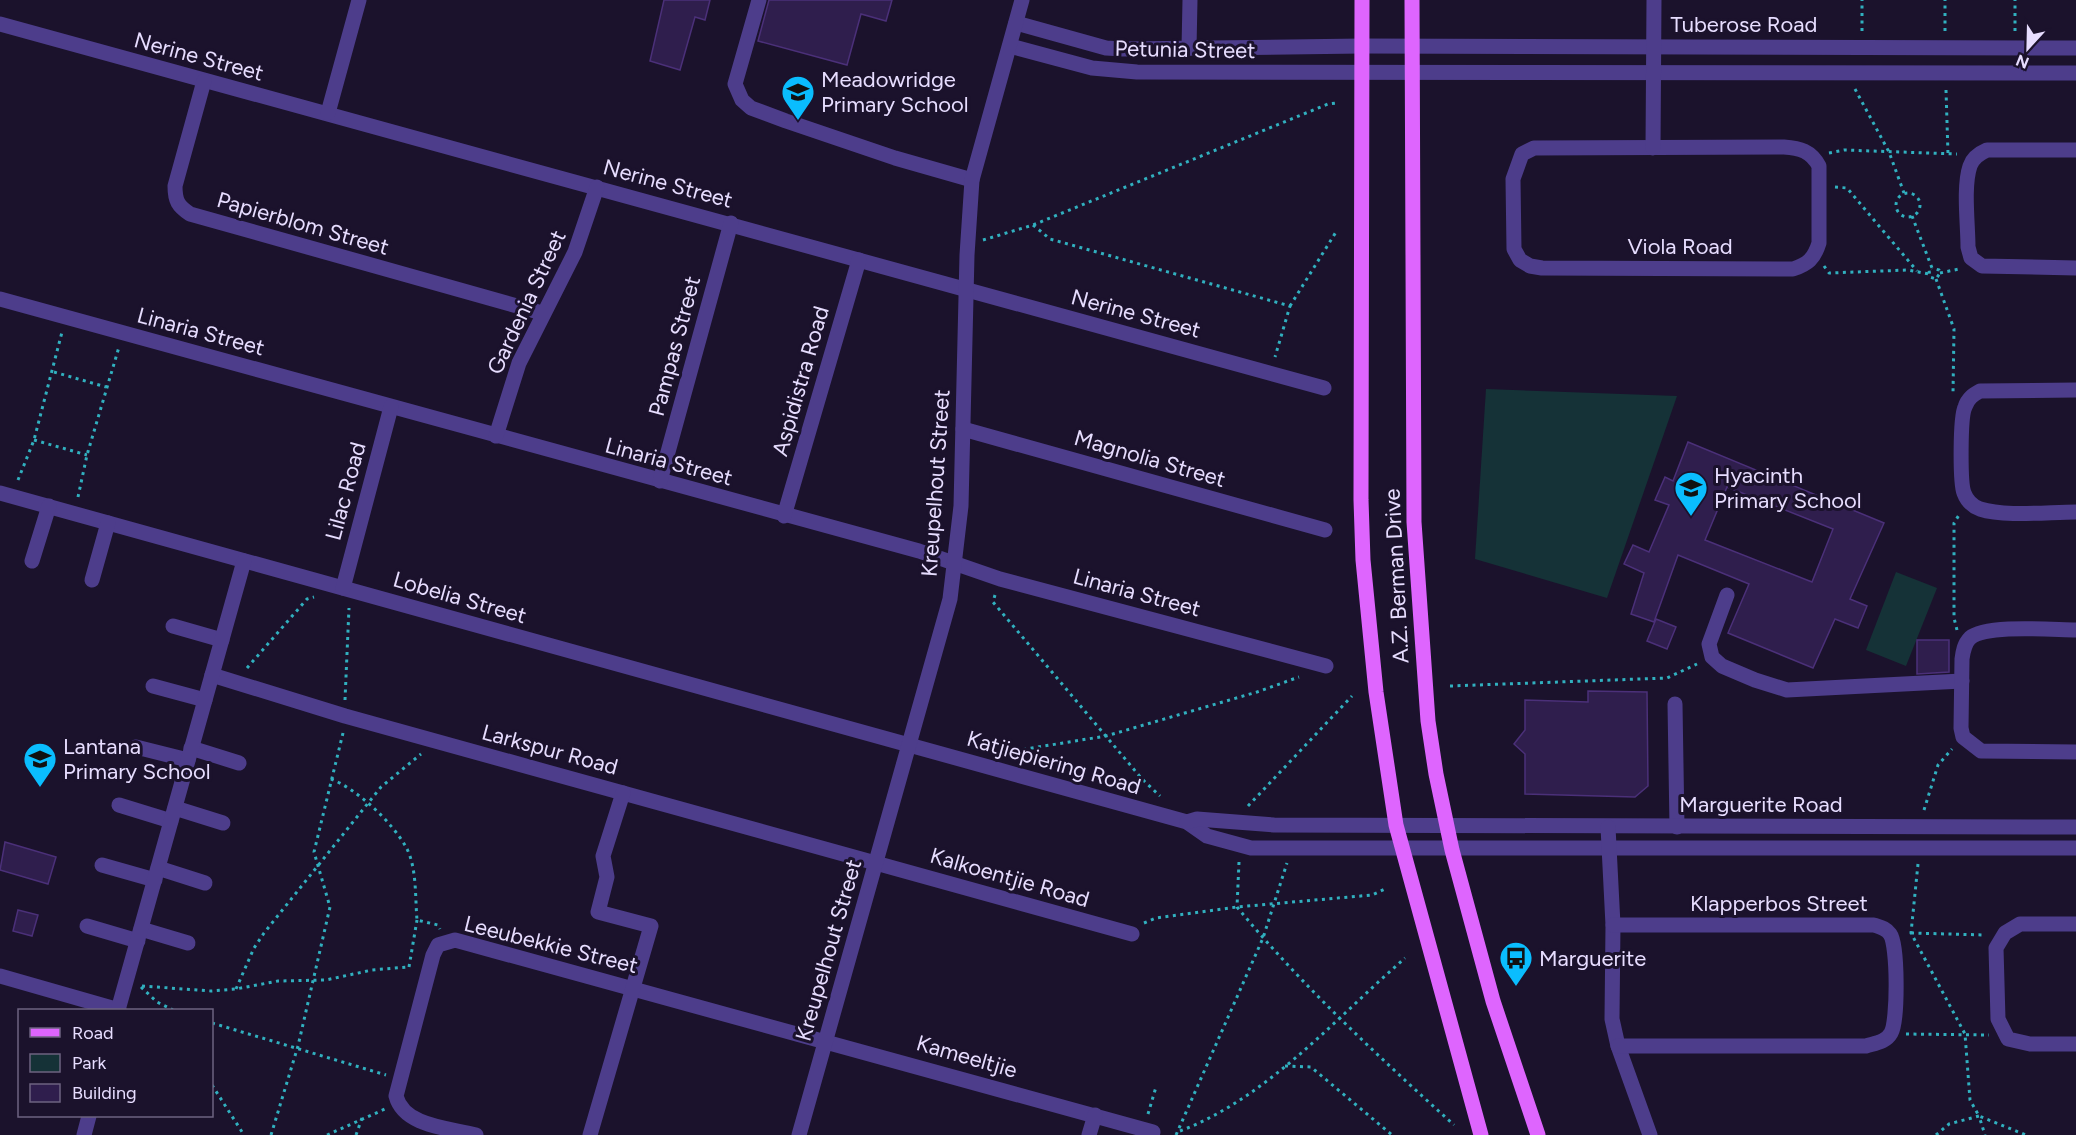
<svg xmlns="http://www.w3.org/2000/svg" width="2076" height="1135" viewBox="0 0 2076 1135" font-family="Figtree,sans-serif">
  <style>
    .green { fill: #153237 }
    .building { fill: #2f1e4d; stroke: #4b3079; stroke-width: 1.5; fill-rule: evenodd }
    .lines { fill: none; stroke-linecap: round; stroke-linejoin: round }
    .path { stroke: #31b0bf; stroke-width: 3; stroke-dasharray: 3 4.5; stroke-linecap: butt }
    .minor { stroke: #4d3d8b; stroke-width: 15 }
    .major { stroke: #de65fe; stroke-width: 15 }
    .labels { text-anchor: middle; stroke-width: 6; stroke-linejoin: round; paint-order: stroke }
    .street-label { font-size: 22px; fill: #e7ddff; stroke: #1b122c }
    .poi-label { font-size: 22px; fill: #e7ddff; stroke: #1b122c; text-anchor: start }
  </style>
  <rect width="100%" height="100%" fill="#1b122c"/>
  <g class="green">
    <polygon points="1486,389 1677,396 1607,598 1475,559"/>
    <polygon points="1896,572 1937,588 1906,666 1866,650"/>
  </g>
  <g class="building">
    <polygon points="664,0 710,0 705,20 695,17 680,70 650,61"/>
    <polygon points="769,0 892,0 886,21 861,14 847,65 758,41"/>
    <path d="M1688,442l196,81 -34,76 17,7 -9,22 -23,-9 -22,49 -85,-35 21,-49 -71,-29 -24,67 -23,-8 13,-41 -20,-9 9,-19 16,7 20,-47 -14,-5 10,-23 8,4zM1727,487l106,42 -21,53 -107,-42z"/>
    <polygon points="1656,619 1676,627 1667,649 1647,641"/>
    <polygon points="1917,640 1949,640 1949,672 1917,674"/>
    <polygon points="1588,691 1647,692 1648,786 1635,797 1525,794 1525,754 1514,744 1525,730 1525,700 1588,702"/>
    <polygon points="5,842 56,857 48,884 0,870"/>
    <polygon points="18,910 38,915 32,936 13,931"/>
  </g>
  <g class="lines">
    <g class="path">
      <polyline points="1862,31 1862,0"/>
      <polyline points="1945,31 1945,0"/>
      <polyline points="2015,31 2015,0"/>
      <polyline points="1855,89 1889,152 1904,193"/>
      <polyline points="1946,90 1948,154"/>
      <polyline points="1829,153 1844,150 1957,154"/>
      <polyline points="1835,187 1847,188 1917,271"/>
      <circle cx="1908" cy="205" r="12"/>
      <polyline points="1912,216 1932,268 1929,270 1930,277 1936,279 1940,273 1939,270 1932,268"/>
      <polyline points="1033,225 1050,239 1290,306 1275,357"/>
      <polyline points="983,240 1033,225 1328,104 1336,103"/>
      <polyline points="1824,266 1829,273 1908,270 1929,274"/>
      <polyline points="1940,273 1959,269"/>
      <polyline points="1936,279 1954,329 1953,393"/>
      <polyline points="1290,306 1336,232"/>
      <polyline points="54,372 106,387"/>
      <polyline points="34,440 87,455"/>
      <polyline points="18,480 34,440 62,332"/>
      <polyline points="78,497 87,455 119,347"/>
      <polyline points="995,595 993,602 1142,779 1160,796"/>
      <polyline points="1957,630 1954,618 1954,523 1959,515"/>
      <polyline points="247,668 307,599 314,597"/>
      <polyline points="1450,686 1667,678 1697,664"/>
      <polyline points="345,700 349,608"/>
      <polyline points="1001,753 1106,736 1257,692 1299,677"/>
      <path d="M331,779c26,10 61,43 75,68 11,20 9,50 11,73l21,5 2,4"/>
      <polyline points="1248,806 1352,696"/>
      <polyline points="1924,810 1938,765 1952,749"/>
      <path d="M1239,862l-2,45c65,79 141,149 217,218"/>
      <polyline points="1918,864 1911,933 1965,1034 1970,1100 1979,1116 2026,1135"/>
      <polyline points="1144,923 1156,918 1237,907 1372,895 1387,888"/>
      <polyline points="1911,933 1986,935"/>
      <polyline points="409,967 417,920"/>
      <polyline points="142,986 211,991 236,989 278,981 326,980 372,970 408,967"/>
      <polyline points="141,987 157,1002 173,1010"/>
      <polyline points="236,989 254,948 264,933 381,787 421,754"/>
      <polyline points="212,1023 386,1075"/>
      <polyline points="1906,1034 1989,1035"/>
      <polyline points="1285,1066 1311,1067 1392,1135"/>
      <polyline points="212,1085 244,1135"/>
      <polyline points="1148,1114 1156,1087"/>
      <path d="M1180,1131c87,-33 155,-112 225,-173"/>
      <polyline points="271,1135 298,1046 330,907 314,852 343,733"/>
      <polyline points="327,1135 385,1109"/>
      <polyline points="356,1135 362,1118"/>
      <polyline points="1176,1135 1263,938 1287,863"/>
      <polyline points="1936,1135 1949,1124 1979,1116 1985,1135"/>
    </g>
    <g class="minor">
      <polyline points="759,0 735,84 742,100 751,108 786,121 895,158 972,180"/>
      <polyline points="1016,23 1106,48 1123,49 1362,46 2076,48"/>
      <polyline points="0,24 1324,388"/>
      <polyline points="1010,46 1092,68 1137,72 2076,73"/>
      <polyline points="1189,48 1190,0"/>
      <path d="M204,81l-29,105c0,15 3,20 15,28l352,99"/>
      <polyline points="328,113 359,0"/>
      <path d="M1784,147c16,1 27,4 35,19v77c-5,16 -11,21 -26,26l-251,-1 -12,-2 -10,-6 -6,-11 -1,-70 9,-25 12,-6z"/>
      <polyline points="1653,148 1654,0"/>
      <path d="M2076,150h-89c-7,3 -14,7 -17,16 -7,21 -2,58 -2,81l3,11 11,8 94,2"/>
      <polyline points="0,299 919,551 1000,579 1326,666"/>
      <path d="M2076,390l-96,1c-7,4 -12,7 -15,16 -5,10 -5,76 -1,86 3,8 8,13 16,16 25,8 68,3 96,3"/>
      <polyline points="963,429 1325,530"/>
      <polyline points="496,436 519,363 575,252 597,187"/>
      <polyline points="660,481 731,223"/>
      <polyline points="0,493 1187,822 1207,836 1251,848 2076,848"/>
      <polyline points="784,516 859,260"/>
      <polyline points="32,561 49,506"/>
      <polyline points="92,580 108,523"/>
      <polyline points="343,588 391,407"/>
      <polyline points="1727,595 1709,644 1712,657 1722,666 1755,680 1787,690 1962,681"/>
      <polyline points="173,626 222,640"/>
      <path d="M2076,630c-22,0 -90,-6 -106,8 -6,6 -7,14 -8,21l-1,69 2,9 18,14 95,1"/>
      <polyline points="212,675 345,716 1132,934"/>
      <polyline points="153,686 205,700"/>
      <polyline points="1675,704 1677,827"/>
      <polyline points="136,747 188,760"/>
      <polyline points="191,748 239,763"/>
      <polyline points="119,805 171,821"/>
      <polyline points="175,808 223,823"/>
      <polyline points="1187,822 1197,819 1274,825 2076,827"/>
      <polyline points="1608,827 1613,925 1612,1019 1618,1046 1650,1135"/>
      <polyline points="102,865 155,880"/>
      <polyline points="158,868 205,883"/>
      <polyline points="2076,924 2020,924 2005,933 1996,948 1998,1019 2008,1039 2030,1044 2076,1044"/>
      <path d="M1613,925h261c6,2 12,3 16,9 8,11 8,87 1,99 -5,9 -15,10 -25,13h-248"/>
      <polyline points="87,926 138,941"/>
      <polyline points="141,929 188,943"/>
      <polyline points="0,976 119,1010"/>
      <polyline points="118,1010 244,561"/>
      <polyline points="84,1135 89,1116"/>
      <path d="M476,1135c-26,-7 -72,-8 -80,-39l37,-141 5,-10 17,-5 698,192"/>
      <polyline points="590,1135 651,926 598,912 607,877 603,856 623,793"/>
      <polyline points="799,1135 950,599 961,506 967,255 972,180 1022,0"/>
      <polyline points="1089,1135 1095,1115"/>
    </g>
    <g class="major">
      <polyline points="1362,0 1361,500 1363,560 1376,692 1396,825 1481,1135"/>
      <polyline points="1412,0 1414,522 1428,721 1436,774 1452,850 1493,1001 1538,1135"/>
    </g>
  </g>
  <defs>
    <symbol id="school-pin" viewBox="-11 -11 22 30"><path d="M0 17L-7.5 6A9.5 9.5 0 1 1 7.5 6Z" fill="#0abdfe" stroke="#1b122c"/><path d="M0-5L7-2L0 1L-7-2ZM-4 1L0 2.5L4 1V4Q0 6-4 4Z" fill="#111"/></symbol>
    <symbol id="bus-pin" viewBox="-11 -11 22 30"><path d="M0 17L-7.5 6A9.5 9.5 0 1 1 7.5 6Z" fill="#0abdfe" stroke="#1b122c"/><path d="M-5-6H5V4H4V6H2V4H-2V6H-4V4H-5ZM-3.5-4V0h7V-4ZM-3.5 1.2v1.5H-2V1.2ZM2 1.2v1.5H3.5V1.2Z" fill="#111"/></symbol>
  </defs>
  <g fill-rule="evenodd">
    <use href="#school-pin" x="779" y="73" width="38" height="52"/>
    <use href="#school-pin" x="1672" y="469" width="38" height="52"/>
    <use href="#school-pin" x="21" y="740" width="38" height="52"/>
    <use href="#bus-pin" x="1497" y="939" width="38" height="52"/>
  </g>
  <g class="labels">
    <g class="street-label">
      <text x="1744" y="32">Tuberose Road</text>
      <text transform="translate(1185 49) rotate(1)" y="8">Petunia Street</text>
      <text transform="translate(199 56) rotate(15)" y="8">Nerine Street</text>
      <text transform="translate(668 183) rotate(15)" y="8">Nerine Street</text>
      <text transform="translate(303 223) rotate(16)" y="8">Papierblom Street</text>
      <text x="1680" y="254">Viola Road</text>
      <text transform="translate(526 302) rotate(-65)" y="8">Gardenia Street</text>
      <text transform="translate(1136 313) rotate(15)" y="8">Nerine Street</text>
      <text transform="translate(201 331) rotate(15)" y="8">Linaria Street</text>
      <text transform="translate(674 346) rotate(-75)" y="8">Pampas Street</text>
      <text transform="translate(800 381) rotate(-74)" y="8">Aspidistra Road</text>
      <text transform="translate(1150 458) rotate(16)" y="8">Magnolia Street</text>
      <text transform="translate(669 461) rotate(15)" y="8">Linaria Street</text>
      <text transform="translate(935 483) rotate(-86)" y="8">Kreupelhout Street</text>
      <text transform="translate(345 491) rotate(-75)" y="8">Lilac Road</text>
      <text transform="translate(1396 576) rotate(-93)" y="8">A.Z. Berman Drive</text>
      <text transform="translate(1137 592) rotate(15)" y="8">Linaria Street</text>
      <text transform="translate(460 597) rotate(16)" y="8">Lobelia Street</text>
      <text transform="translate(550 749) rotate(15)" y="8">Larkspur Road</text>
      <text transform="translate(1054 762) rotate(16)" y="8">Katjiepiering Road</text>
      <text x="1761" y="812">Marguerite Road</text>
      <text transform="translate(1010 877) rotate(16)" y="8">Kalkoentjie Road</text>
      <text x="1779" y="911">Klapperbos Street</text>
      <text transform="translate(551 944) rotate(14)" y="8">Leeubekkie Street</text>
      <text transform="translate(828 950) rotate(-74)" y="8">Kreupelhout Street</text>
      <text transform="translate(967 1056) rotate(16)" y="8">Kameeltjie</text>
    </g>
    <g class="poi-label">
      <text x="821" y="87">Meadowridge<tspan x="821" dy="25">Primary School</tspan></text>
      <text x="1714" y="483">Hyacinth<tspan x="1714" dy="25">Primary School</tspan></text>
      <text x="63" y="754">Lantana<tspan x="63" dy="25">Primary School</tspan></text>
      <text x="1539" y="966">Marguerite</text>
    </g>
  </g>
  <rect x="18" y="1009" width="195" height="108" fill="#1b122c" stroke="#6d6380" stroke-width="1.5"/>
  <rect x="30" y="1028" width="30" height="9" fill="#de65fe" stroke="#6d6380" stroke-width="1.5"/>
  <text x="72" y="1039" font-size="18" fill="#e7ddff">Road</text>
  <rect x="30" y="1054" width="30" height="18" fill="#153237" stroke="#6d6380" stroke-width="1.5"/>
  <text x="72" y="1069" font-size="18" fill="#e7ddff">Park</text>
  <rect x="30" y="1084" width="30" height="18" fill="#2f1e4d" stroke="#6d6380" stroke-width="1.5"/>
  <text x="72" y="1099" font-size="18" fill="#e7ddff">Building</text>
  <g transform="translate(2028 48) rotate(202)" stroke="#1b122c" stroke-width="4.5" paint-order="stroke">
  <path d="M0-4.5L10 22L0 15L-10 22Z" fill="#e7ddff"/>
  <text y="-9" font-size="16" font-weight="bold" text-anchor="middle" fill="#e7ddff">N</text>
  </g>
</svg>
